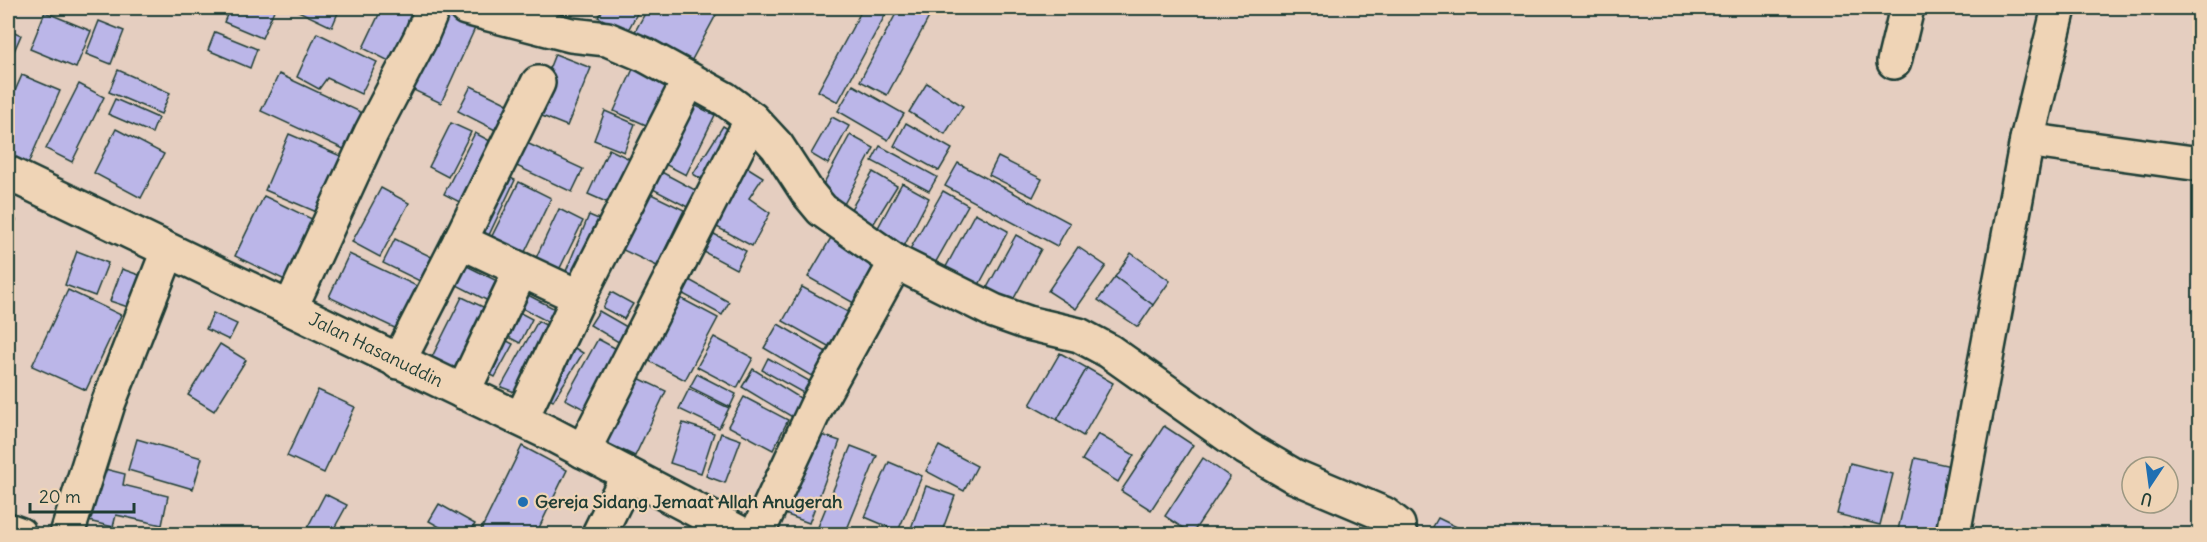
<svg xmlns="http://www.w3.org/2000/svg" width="2207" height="542" viewBox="0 0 2207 542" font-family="Delius,sans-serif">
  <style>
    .building { fill: #bbb6e8; stroke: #1f3d34; stroke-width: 1.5 }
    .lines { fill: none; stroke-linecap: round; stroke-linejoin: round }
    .minor-casing { stroke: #1f3d34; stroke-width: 38 }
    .major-casing { stroke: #1f3d34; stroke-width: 38 }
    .minor { stroke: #efd4b6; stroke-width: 33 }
    .major { stroke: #efd4b6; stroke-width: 33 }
    .poi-dot { fill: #1f6fb2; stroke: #efd4b6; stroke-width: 2 }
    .labels { text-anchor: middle; stroke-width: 4.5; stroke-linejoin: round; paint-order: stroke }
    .street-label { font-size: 18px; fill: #1f3d34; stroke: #efd4b6 }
    .poi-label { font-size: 18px; font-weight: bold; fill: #1f3d34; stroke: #efd4b6; text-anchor: start }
  </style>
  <rect width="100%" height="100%" fill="#e5cec0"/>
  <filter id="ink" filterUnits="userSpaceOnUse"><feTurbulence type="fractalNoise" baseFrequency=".0167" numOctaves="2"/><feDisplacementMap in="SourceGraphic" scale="12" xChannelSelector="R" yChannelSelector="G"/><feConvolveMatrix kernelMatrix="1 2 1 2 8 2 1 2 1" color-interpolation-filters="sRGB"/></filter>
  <g filter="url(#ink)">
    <g class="building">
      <polygon points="230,8 275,8 262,38 224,22"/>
      <polygon points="297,8 340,8 332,27 296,10"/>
      <polygon points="382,8 427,8 399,66 363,48"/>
      <polygon points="604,8 640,8 627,32 598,17"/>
      <polygon points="648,8 706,8 717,13 688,67 632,37"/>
      <polygon points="863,8 889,8 838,102 818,91"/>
      <polygon points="899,8 934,8 887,95 860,81"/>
      <polygon points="442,11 476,26 441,103 407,87"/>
      <polygon points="45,12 91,31 76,68 30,49"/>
      <polygon points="99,21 124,31 111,64 86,54"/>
      <polygon points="8,29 21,35 8,65"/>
      <polygon points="215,32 257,49 250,68 208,50"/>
      <polygon points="317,33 377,62 361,94 327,78 319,89 297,77"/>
      <polygon points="555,54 591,68 567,126 532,112"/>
      <polygon points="633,69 679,89 660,131 614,111"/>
      <polygon points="118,70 170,93 161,114 109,92"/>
      <polygon points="279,74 367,115 350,152 261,111"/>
      <polygon points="22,75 60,91 28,164 8,155 8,107"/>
      <polygon points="927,83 963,106 945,134 909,112"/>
      <polygon points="79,84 104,97 72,162 46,149"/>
      <polygon points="853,85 904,114 888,140 838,111"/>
      <polygon points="471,86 522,111 509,137 458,111"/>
      <polygon points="115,99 158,118 152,133 108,114"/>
      <polygon points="684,100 715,115 686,175 655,159"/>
      <polygon points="605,111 635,124 624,152 594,140"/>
      <polygon points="832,117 849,126 828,164 811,154"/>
      <polygon points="451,123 471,132 448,177 429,167"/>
      <polygon points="906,123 952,149 939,171 894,146"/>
      <polygon points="723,126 741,137 711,185 693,174"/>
      <polygon points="116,129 164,154 141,198 94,173"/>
      <polygon points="475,133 505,149 473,209 444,194"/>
      <polygon points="289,134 343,157 319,213 265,190"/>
      <polygon points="850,135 874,148 843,206 819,192"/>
      <polygon points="518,139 583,169 572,192 508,162"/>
      <polygon points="880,146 937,177 929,191 872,161"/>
      <polygon points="609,149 640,164 620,208 588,194"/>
      <polygon points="998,157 1042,179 1033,197 989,175"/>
      <polygon points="734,159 763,177 749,198 770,213 752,246 702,219"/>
      <polygon points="958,163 1070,223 1057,246 945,186"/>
      <polygon points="654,168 710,198 701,214 645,185"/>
      <polygon points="498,172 515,180 488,237 471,229"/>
      <polygon points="873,172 897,186 871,228 848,214"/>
      <polygon points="519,182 551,198 522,258 489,242"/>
      <polygon points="902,183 929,198 901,252 873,237"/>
      <polygon points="381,188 409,203 380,257 352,242"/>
      <polygon points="943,191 968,205 934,265 909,251"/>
      <polygon points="649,193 684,210 657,266 621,249"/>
      <polygon points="264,196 316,221 287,281 235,256"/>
      <polygon points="559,209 583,221 558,272 535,260"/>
      <polygon points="975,213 1008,231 974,294 941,276"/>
      <polygon points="589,215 610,224 584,285 564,276"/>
      <polygon points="8,216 16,220 9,235 8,234"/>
      <polygon points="699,226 746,251 736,269 689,244"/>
      <polygon points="1016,235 1041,249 1008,309 983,295"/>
      <polygon points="832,236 883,265 859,306 808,277"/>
      <polygon points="395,239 442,262 430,286 383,263"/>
      <polygon points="1078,247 1106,266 1076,309 1048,291"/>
      <polygon points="77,251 108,263 95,296 65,285"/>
      <polygon points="1131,253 1170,281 1153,305 1115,277"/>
      <polygon points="349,254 421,288 401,331 329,297"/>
      <polygon points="457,261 509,287 498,306 447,280"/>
      <polygon points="122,269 142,276 131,308 110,301"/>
      <polygon points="680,275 729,302 722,315 672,288"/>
      <polygon points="1115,277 1153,305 1138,327 1098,300"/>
      <polygon points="802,287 857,317 837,351 783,321"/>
      <polygon points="68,290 121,315 86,390 32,366"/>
      <polygon points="522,292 565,314 558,327 516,305"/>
      <polygon points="611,292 633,304 624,319 603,308"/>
      <polygon points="669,292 718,318 685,380 636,354"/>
      <polygon points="462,297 498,314 467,376 431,359"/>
      <polygon points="511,308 532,319 520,343 499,332"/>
      <polygon points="599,311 641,335 632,350 590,325"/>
      <polygon points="213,313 237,324 229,340 206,329"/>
      <polygon points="538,321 559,332 523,395 501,387"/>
      <polygon points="778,324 835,357 820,381 764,348"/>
      <polygon points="494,334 513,344 495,377 476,367"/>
      <polygon points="714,337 753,358 737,388 697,367"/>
      <polygon points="598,339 628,355 595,415 565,399"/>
      <polygon points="565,342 583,353 553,401 536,391"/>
      <polygon points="220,344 246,360 214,411 188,395"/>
      <polygon points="1060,353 1087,368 1057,420 1030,405"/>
      <polygon points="768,358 811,382 805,394 762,370"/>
      <polygon points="1087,368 1113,383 1083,436 1057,420"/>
      <polygon points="753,369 805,401 794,418 742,387"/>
      <polygon points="697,374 736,394 730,407 690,387"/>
      <polygon points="634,376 666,391 635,456 603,441"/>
      <polygon points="689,389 729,408 719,428 679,409"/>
      <polygon points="318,390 355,407 324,473 287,456"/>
      <polygon points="744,397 788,420 773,450 728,426"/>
      <polygon points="683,423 714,433 701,473 670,463"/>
      <polygon points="1164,426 1193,445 1151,510 1121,491"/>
      <polygon points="813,432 840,441 809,523 782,513"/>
      <polygon points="721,433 741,440 725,483 706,476"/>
      <polygon points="1098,434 1134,455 1118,482 1082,460"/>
      <polygon points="137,439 202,458 193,489 128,470"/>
      <polygon points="522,446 567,470 536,534 479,534"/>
      <polygon points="851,446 877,456 845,534 837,534 818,527"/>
      <polygon points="939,446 977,466 964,491 926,471"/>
      <polygon points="1203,458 1230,477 1192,534 1165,516"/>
      <polygon points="1915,458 1951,466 1935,534 1897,534"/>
      <polygon points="889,462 922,476 898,531 865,517"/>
      <polygon points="1850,463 1893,474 1880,525 1837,514"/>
      <polygon points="93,466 125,474 123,485 168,496 162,525 116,515 113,527 80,519"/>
      <polygon points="926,486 955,496 941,534 909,534"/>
      <polygon points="325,494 347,505 331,534 304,534"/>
      <polygon points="439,504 475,524 469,534 452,534 429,521"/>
      <polygon points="1438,518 1471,534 1429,534"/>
      <polygon points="1843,527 1874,534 1841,534"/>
    </g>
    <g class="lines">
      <defs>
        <g id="minor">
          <polyline points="466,8 571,35 607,39 645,55 725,99 752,119 777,146 807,192 822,210 896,262 994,311 1028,323 1079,335 1109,351 1246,448 1294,476 1384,514 1398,525 1400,534"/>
          <polyline points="1894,62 1907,8"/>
          <polyline points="2027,140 2200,164"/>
          <polyline points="460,241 538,83"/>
          <polyline points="290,309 371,133 420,39 433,8"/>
          <polyline points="398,362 460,241 579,297"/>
          <polyline points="463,392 521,270"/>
          <polyline points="521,419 579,297 689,80"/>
          <polyline points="583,451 752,119"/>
          <polyline points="8,530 19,534"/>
          <polyline points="67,534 108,404 168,251"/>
          <polyline points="599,534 628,475"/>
          <polyline points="757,534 817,405 896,262"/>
          <polyline points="1953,534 2027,140 2059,8"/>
        </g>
        <polyline id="major" points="8,173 551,434 742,534"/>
      </defs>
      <use href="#minor" class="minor-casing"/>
      <use href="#major" class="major-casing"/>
      <use href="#minor" class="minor"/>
      <use href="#major" class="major"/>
    </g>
  </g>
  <circle class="poi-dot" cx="523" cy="502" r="6"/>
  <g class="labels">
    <g class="street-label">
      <text transform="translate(376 350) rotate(26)" y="6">Jalan Hasanuddin</text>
    </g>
    <g class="poi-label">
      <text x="535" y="508">Gereja Sidang Jemaat Allah Anugerah</text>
    </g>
  </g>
  <rect width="2207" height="542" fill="none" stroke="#efd4b6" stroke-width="30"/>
  <rect x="15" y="15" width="2177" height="512" fill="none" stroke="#1f3d34" stroke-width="2" filter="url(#ink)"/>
  <g transform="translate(2150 485) rotate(193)"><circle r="28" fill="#efd4b6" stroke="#9c9882" stroke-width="1.5"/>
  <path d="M0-4.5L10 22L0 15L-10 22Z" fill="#1f6fb2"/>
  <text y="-9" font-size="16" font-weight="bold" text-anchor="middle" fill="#1f3d34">U</text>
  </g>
  <path d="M30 503v9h104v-9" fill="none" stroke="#1f3d34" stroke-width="3"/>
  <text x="39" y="503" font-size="18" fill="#1f3d34" stroke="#efd4b6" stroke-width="4.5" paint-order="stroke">20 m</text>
</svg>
